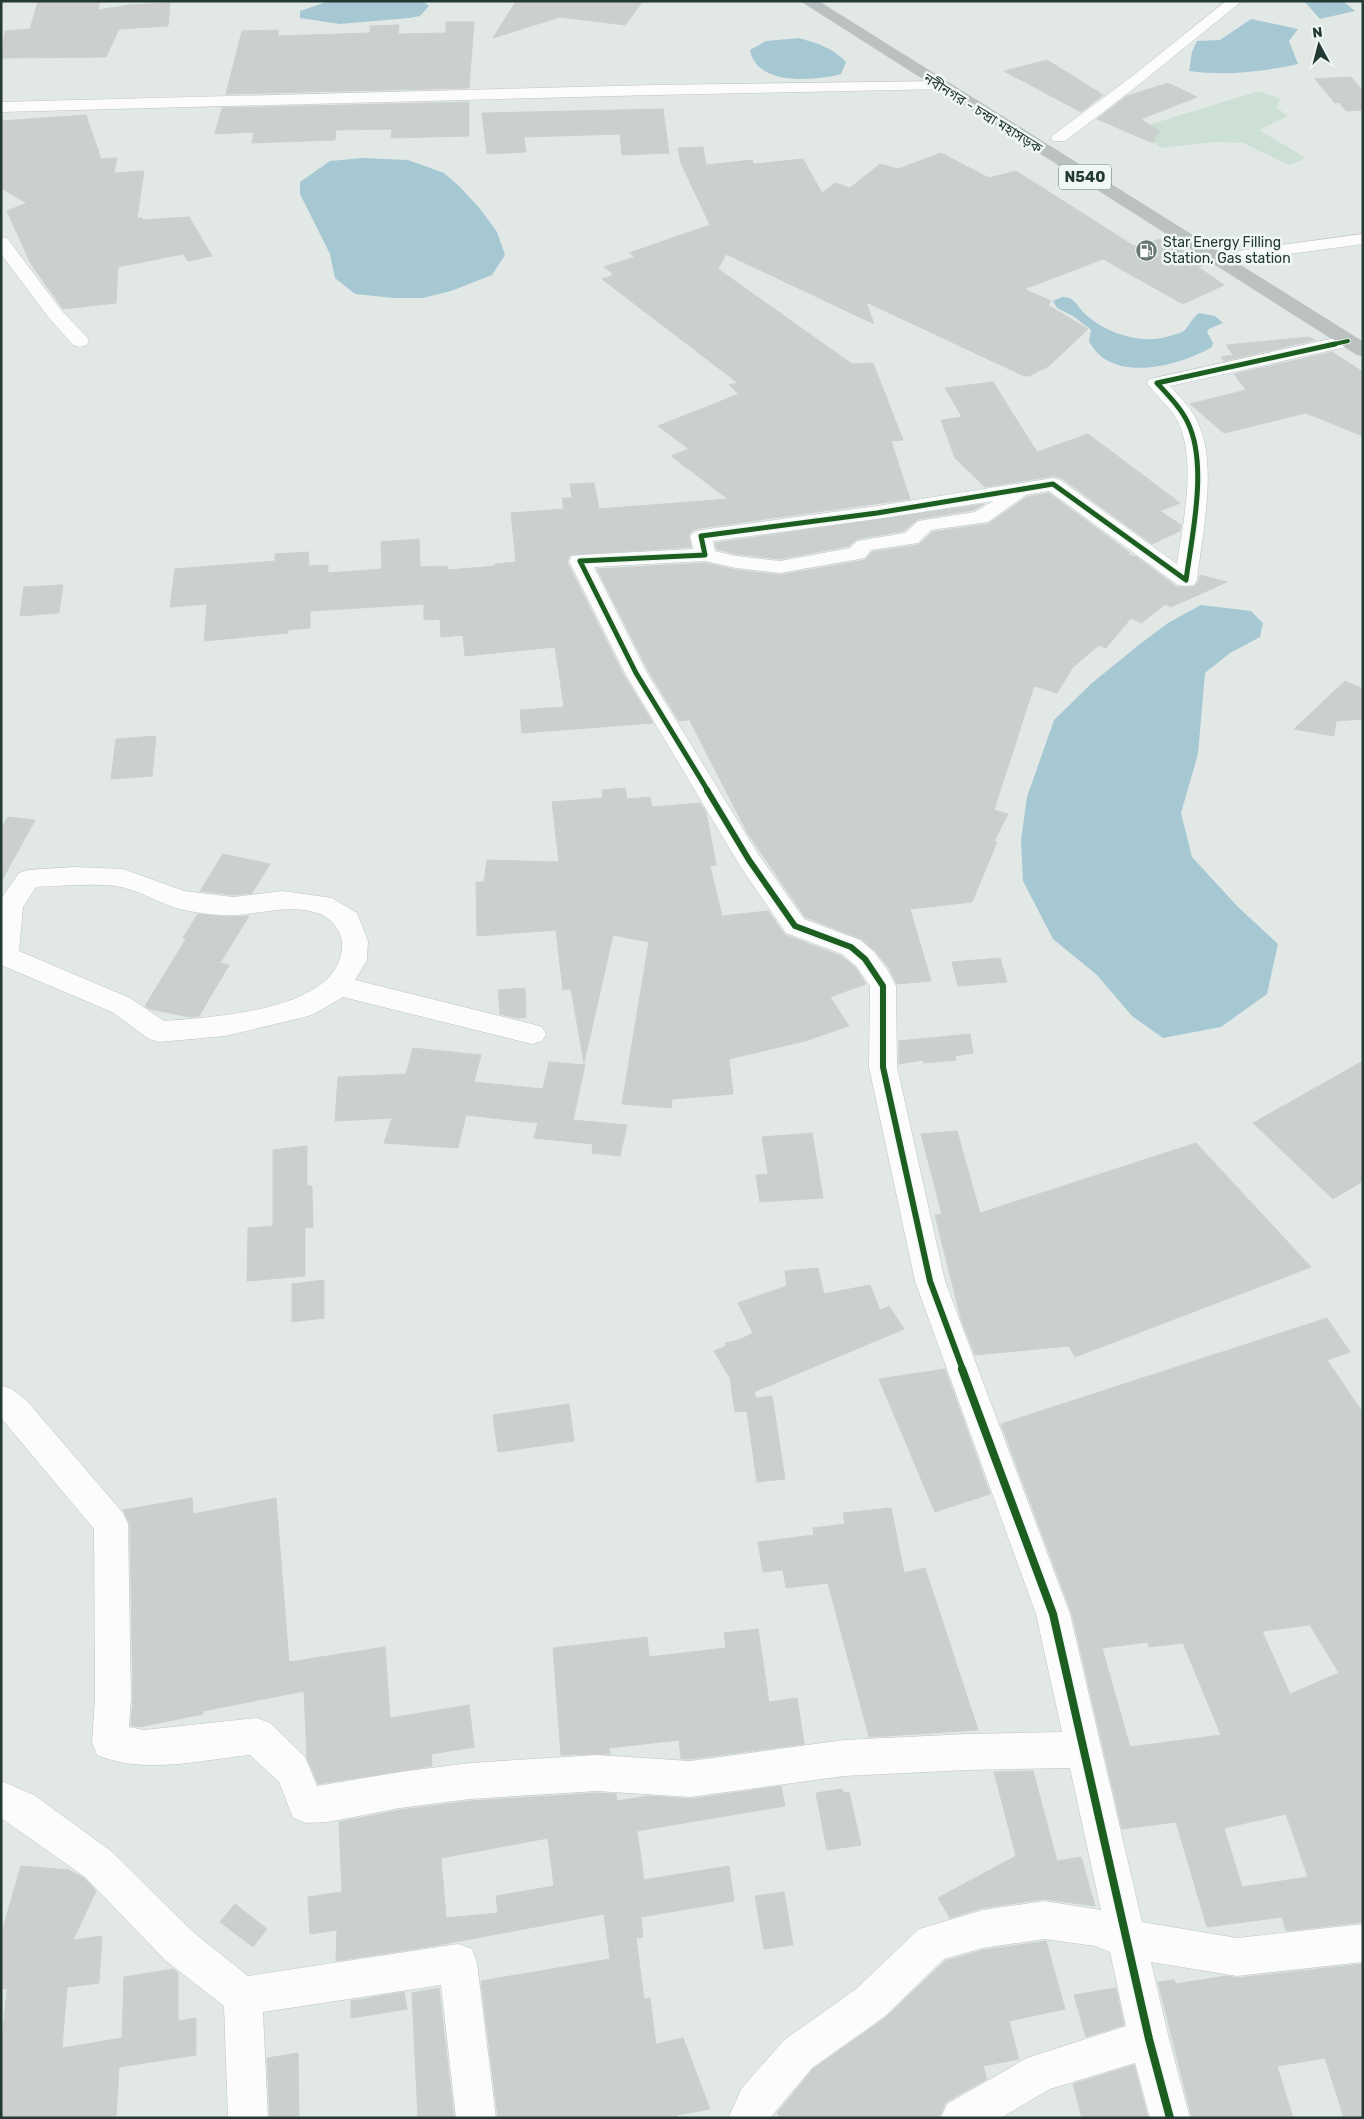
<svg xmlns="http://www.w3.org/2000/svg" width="1364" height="2119" viewBox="0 0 1364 2119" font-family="Rubik,'Noto Sans Bengali',sans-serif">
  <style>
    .green { fill: #cde0d5 }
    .water { fill: #a6c8d3 }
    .building { fill: #cbd0cf; stroke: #cbd1cf; fill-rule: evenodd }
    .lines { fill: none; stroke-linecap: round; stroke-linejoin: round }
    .street-casing { stroke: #bfc4c3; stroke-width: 1 }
    .highway-casing { stroke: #bcc4c2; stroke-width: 1 }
    .street { fill: #fbfcfb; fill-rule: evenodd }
    .highway { fill: #bbc1c1; fill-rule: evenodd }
    .cycleway-far3-casing { stroke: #f1f7f4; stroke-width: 5.5 }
    .cycleway-far2-casing { stroke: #f1f7f4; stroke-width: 8 }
    .cycleway-far1-casing { stroke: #f1f7f4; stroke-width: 9 }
    .cycleway-casing { stroke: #f1f7f4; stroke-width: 11 }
    .cycleway-far3 { stroke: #1b5e20; stroke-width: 4 }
    .cycleway-far2 { stroke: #1b5e20; stroke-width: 5 }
    .cycleway-far1 { stroke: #1b5e20; stroke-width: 6 }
    .cycleway { stroke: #1b5e20; stroke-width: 8 }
    .labels { text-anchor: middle; stroke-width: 5; stroke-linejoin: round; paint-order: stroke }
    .far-street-label { font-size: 14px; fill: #223935; stroke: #f1f7f4 }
    .far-poi-label { font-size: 14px; fill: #223935; stroke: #f1f7f4; text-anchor: start }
    .shield { fill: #f1f7f4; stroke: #60726e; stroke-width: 1 }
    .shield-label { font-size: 15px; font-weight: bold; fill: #223935 }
  </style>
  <rect width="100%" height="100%" fill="#e2e8e6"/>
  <polygon class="green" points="1259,91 1281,99 1276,107 1288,116 1259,130 1306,158 1289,165 1243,143 1215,142 1160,148 1138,128"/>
  <g class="water">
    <polygon points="329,1 423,1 429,6 420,16 409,18 340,24 300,18 300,11"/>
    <polygon points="1304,1 1343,1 1355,11 1320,19"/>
    <path d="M1251,19l47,10 -9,12 9,23c-36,8 -72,12 -109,7l3,-19 5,-11 23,-1z"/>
    <path d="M799,38c18,5 34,10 47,24l-5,12c-26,7 -85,12 -91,-24l16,-9z"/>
    <polygon points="363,158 408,160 444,173 461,188 481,210 497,232 505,255 492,275 451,291 423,298 394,298 355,294 335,278 330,254 300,194 300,182 330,161"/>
    <path d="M1062,297c12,-1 15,9 23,17 22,20 59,32 88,21 3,-1 8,-2 11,-4 5,-5 8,-13 15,-18l16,3 8,7 -14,6 -2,3 6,11 -1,4c-33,19 -101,38 -123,-6l2,-11 -18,-14 -16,-8 -4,-7z"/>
    <polygon points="1201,605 1251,611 1263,623 1260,637 1230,653 1205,673 1198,754 1181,813 1192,857 1238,907 1278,944 1267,994 1221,1027 1163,1038 1132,1016 1097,975 1053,939 1023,881 1021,840 1027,797 1054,720 1092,683 1140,644 1168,623"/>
  </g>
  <g class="building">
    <polygon points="38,1 100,1 98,10 129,5 170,3 168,26 119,29 106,57 1,58 5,31 30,29"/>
    <polygon points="516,1 643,1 625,25 560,17 493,38"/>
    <polygon points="446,22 474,22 469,88 226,94 242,31 278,30 278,36 370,33 370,26 399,25 398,34 446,33"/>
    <polygon points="1047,60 1103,95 1081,112 1004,71"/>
    <polygon points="1351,77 1363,91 1363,110 1346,111 1339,102 1335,103 1315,79"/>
    <polygon points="1168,83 1197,97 1141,119 1159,131 1153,143 1097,119 1127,96"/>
    <polygon points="469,102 469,136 391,138 392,129 336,130 335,140 252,143 254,132 215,134 222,108"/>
    <polygon points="663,109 669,153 622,155 620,134 524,137 526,152 487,154 482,113"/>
    <polygon points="86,115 101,159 117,158 114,173 144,171 137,218 142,218 142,220 189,217 212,256 188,261 183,254 118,267 116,303 63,309 31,264 7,211 27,203 1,188 1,121"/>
    <polygon points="703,147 706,165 752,160 754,164 803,159 822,193 835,183 850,188 880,164 898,169 941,153 989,178 1016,171 1134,246 1165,238 1204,265 1198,267 1224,285 1183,304 1103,259 1024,289 1051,301 1048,305 1088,329 1049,366 1029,376 1024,376 866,302 874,324 726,254 718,269 852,364 873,363 903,440 891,441 910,499 701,528 693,530 689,535 691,547 570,555 567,562 623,674 653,723 522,733 520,710 564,707 555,647 465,656 463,635 441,637 440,619 424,620 424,604 310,611 310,628 288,630 288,633 204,641 207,604 170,607 175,569 275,561 275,554 308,552 309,566 328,565 328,573 382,569 381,542 419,539 420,567 447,566 448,570 495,566 495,564 516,562 511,513 564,509 562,498 572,498 570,484 594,483 599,509 728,499 671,456 689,449 658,426 739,394 729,385 738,383 602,279 614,275 604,267 635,257 629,253 710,225 681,163 678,148"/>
    <polygon points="1309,337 1315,340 1224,361 1221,357 1233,355 1226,345"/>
    <polygon points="1332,352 1363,372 1363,436 1306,413 1224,433 1190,404 1246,390 1234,374"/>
    <polygon points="993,382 1037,452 1088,434 1180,503 1160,511 1181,525 1180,531 1152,544 1061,478 1054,476 985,487 955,458 941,420 962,417 945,388"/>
    <polygon points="1049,493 1130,553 1126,554 1137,557 1177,587 1194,587 1199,581 1200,575 1227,582 1171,607 1166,604 1141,623 1131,618 1106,648 1099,645 1073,667 1057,693 1034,686 994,810 1008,814 994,841 997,842 972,902 910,909 931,981 897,984 889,968 875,951 861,939 805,917 748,834 688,717 688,720 679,721 649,672 597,569 705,563 736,570 780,575 865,560 872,552 918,545 932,532 988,524 1027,497"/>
    <polygon points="984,504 974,510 918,519 904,531 857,539 849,546 780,559 736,554 717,549 715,543"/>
    <polygon points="63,585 59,613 20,616 24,587"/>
    <polygon points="1345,681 1363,689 1363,719 1336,721 1334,736 1294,729"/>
    <polygon points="156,736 152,776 111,779 116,739"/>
    <polygon points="625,788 627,799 650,797 652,807 700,803 706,812 716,865 710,866 722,916 768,911 785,935 841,956 855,967 866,984 830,997 849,1026 805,1041 729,1059 733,1094 672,1099 671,1108 622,1104 649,942 613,935 584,1063 571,989 563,990 556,930 477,936 476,882 484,882 487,860 559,862 552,802 603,798 602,790"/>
    <polygon points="8,817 35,820 1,882 1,829"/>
    <polygon points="223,854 270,864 252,893 233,895 200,891"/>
    <polygon points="198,914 227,917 249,916 220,963 229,965 199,1016 189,1017 150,1009 145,1006 186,939 183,938"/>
    <polygon points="1000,958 1007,982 958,986 952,962"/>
    <polygon points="525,988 526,1017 517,1018 500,1014 498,990"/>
    <polygon points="970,1034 973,1053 955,1056 956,1060 924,1063 923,1060 899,1064 899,1041"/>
    <polygon points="413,1048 481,1055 474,1082 543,1089 549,1062 585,1065 573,1120 627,1125 620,1156 592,1153 593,1144 534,1138 538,1123 466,1115 458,1148 384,1143 392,1118 335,1121 338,1077 406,1074"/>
    <polygon points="1363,1061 1363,1181 1333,1199 1253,1123"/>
    <polygon points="957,1131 980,1213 1196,1143 1311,1267 1075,1357 1069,1346 975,1355 961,1319 935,1215 942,1214 921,1134"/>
    <polygon points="812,1133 823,1198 760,1202 756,1175 768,1174 762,1137"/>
    <polygon points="307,1146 307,1186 312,1186 313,1227 305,1228 305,1276 247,1281 248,1228 273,1226 273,1150"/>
    <polygon points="818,1268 824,1294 870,1285 880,1310 889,1306 904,1329 754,1392 756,1398 772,1396 785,1479 757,1482 747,1411 735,1412 730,1378 714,1351 726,1346 725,1343 739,1340 753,1333 738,1303 787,1286 785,1271"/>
    <polygon points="324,1280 324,1318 292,1322 292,1284"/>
    <path d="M1327,1318l23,34 -23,8 36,53v509l-77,9 -4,-14 -75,10 -31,-105 -54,7 -50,-215 -71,-190zM1310,1625l29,48 -49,21 -28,-63zM1148,1642l1,5 34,-4 38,92 -91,12 -28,-99zM1286,1814l22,63 -66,10 -18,-59z"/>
    <polygon points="945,1369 990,1494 935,1512 879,1379"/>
    <polygon points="569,1404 574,1441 498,1452 493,1415"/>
    <polygon points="192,1498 193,1514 276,1498 289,1662 385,1647 390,1718 469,1705 474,1747 431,1754 432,1766 318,1784 307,1758 304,1691 203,1711 203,1714 139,1727 131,1725 133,1698 130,1524 123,1510"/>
    <polygon points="891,1508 904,1573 925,1568 978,1730 869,1737 828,1583 786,1588 783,1570 763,1572 758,1542 814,1535 813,1528 845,1524 843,1513"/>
    <polygon points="758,1629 769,1702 797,1698 804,1744 690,1759 681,1759 679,1740 609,1748 610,1754 561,1755 553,1648 647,1637 649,1657 726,1648 724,1633"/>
    <polygon points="1033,1771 1057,1861 1081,1857 1095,1906 1044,1899 982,1908 950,1918 938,1898 1016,1856 994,1772"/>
    <path d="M781,1786l4,20 -148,25 7,49 85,-14 5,35 -93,16 2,20 -7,1 8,61 6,-1 6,46 27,-6 27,71 -33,6v3h-179l-17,-137 129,-22 -6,-45 -171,32 -97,15 1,-31 -27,4 -2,-37 34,-5 -3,-70 61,-12 70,-9 127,-8 19,1 1,7 32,-5 41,3zM548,1838l6,48 -58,10 2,17 -52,5 -5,-60z"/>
    <polygon points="842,1789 843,1793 849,1792 861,1845 827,1850 816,1793"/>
    <polygon points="21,1866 69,1870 84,1878 96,1891 73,1940 102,1936 99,1983 67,1987 62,2048 122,2038 124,1977 173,1969 178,1973 178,2021 196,2018 196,2055 119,2067 116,2118 1,2118 1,2051 7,1989 1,1988 1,1935"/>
    <polygon points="784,1892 793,1945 764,1949 755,1896"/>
    <polygon points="235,1904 267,1929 253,1947 220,1922"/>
    <polygon points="1046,1941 1065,2009 1009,2021 1019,2059 983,2066 987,2079 946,2102 939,2118 781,2118 777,2113 813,2069 885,2018 945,1961 983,1950"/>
    <polygon points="1363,1964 1363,2118 1344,2118 1325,2058 1277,2066 1293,2118 1192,2118 1158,1982 1174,1980 1176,1984 1226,1976 1237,1978"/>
    <polygon points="439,1988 454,2118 418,2118 412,1993"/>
    <polygon points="1116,1988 1124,2025 1086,2037 1074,1995"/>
    <polygon points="404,1992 407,2009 351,2018 351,2001"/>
    <polygon points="298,2053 299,2118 270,2118 267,2058"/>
    <polygon points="1134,2065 1148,2118 1082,2118 1073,2084"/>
  </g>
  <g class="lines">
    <defs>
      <g id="street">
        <polygon points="1226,1 1242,1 1136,87 1065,141 1053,141 1051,138 1053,135 1126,81"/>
        <polygon points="942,81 947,83 950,86 947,89 654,95 1,112 1,102 654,85"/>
        <polygon points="1363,234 1363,244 1245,260 1239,259 1236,255 1239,251 1245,250"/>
        <polygon points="1,237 7,238 61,310 87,337 89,341 87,345 80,347 73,345 49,318 1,254"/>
        <path d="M1348,335l7,2 2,4 -2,4 -185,41c10,11 22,23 28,37 20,42 4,111 -1,157l-3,5 -8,1 -8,-1 -129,-94 -23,4 -38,27 -57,8 -13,13 -47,7 -6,8 -85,15 -44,-5 -31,-7 -111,6 53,106 111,181 46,65 56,21 14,12 13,17 9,17 1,81 48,214 125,333 72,308 95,16 126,-14v38l-126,14 -86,-14 18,77 21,79h-40l-15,-55 -85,26 -49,29h-60l6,-14 80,-46 99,-32 -16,-74 -15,-6 -51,-7 -61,9 -39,11 -60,58 -72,51 -42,50h-42l14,-30 42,-48 72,-51 63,-60 64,-19 61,-9 57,9 -31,-142 -103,2 -123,6 -154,21 -93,-6 -127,8 -70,9 -72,14 -22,1 -13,-5 -14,-36 -29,-27c-50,5 -105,20 -153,0l-5,-13 3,-44 -1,-169 -93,-111v-33l11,4 15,12 96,112 5,11 3,174 -2,29 15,3 113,-12 13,5 35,34 12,29 83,-14 70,-9 127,-8 93,6 154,-21 123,-6 95,-2 -26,-118 -121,-333 -46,-214 1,-81 -14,-20 -14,-12 -56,-21 -46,-67 -115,-193 -56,-112 3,-5 8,-1 113,-6 -3,-13 4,-4 7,-2 176,-24 176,-28 7,2 117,84c6,-41 20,-103 1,-142 -7,-15 -21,-25 -31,-39l3,-4zM993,501l-18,11 -57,9 -13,12 -48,8 -7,7 -70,13 -44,-5 -21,-5 -2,-10 164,-22z"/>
        <path d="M75,867l48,2 61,22 49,6 50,-6 49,7 25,15 11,28 -1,19 -12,20 177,44 10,3 4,7 -4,7 -10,3 -189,-47 -29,17 -9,3 -80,19 -66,6 -10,-3 -37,-27 -111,-47v-66l18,-26 9,-3zM75,885c15,0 31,-1 46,2 16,3 33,13 49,19 17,6 47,10 64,9 25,-1 58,-11 83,-2 13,4 24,16 25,30 3,68 -130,74 -178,78l-34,-23 -111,-47 4,-44 13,-20z"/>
        <polygon points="1,1781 34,1795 111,1851 193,1932 248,1976 458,1944 472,1949 477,1963 496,2118 456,2118 441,1985 263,2012 268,2118 228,2118 224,2006 165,1960 85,1877 1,1818"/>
      </g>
      <polygon id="highway" points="801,1 818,1 1363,342 1363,356 1356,354"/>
    </defs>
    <use href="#street" class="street-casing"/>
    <use href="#highway" class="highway-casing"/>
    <use href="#street" class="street"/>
    <use href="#highway" class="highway"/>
    <defs>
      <polyline id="cycleway-far3" points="1330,345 1348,341"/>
      <path id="cycleway-far2" d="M708,791l-72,-118 -56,-112 125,-6 -4,-19 176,-23 176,-29 133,96c6,-45 22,-115 2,-157 -7,-15 -20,-28 -31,-40l178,-39"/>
      <polyline id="cycleway-far1" points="707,790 749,860 795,926 851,947 865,959 883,986 883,1067 930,1281 963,1370"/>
      <polyline id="cycleway" points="962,1369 1053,1614 1149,2039 1170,2118"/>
    </defs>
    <use href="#cycleway-far3" class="cycleway-far3-casing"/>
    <use href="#cycleway-far2" class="cycleway-far2-casing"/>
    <use href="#cycleway-far1" class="cycleway-far1-casing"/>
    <use href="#cycleway" class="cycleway-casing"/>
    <use href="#cycleway-far3" class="cycleway-far3"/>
    <use href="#cycleway-far2" class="cycleway-far2"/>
    <use href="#cycleway-far1" class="cycleway-far1"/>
    <use href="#cycleway" class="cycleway"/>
  </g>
  <defs>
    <symbol id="fuel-disc" viewBox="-11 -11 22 22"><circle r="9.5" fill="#657673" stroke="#f1f7f4"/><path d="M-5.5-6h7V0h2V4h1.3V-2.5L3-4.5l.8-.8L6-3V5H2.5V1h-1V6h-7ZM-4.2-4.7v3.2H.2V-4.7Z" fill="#fff"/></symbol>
  </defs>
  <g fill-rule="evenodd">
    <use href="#fuel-disc" x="1134" y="238" width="25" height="25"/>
  </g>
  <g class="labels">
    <g class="far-street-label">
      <text transform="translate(983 113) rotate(32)" y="5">নবীনগর - চন্দ্রা মহাসড়ক</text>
    </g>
    <g class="far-poi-label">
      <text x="1163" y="247">Star Energy Filling<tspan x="1163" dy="16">Station, Gas station</tspan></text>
    </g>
    <rect class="shield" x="1059" y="164.5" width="52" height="25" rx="4"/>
    <g class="shield-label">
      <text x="1085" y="182">N540</text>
    </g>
  </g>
  <rect width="1364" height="2119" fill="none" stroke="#223935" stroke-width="5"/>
  <g transform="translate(1319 45) rotate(353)" stroke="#f1f7f4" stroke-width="4" paint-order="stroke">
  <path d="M0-4L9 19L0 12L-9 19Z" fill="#223935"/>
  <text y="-8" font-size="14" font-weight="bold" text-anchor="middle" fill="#223935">N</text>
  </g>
</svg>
